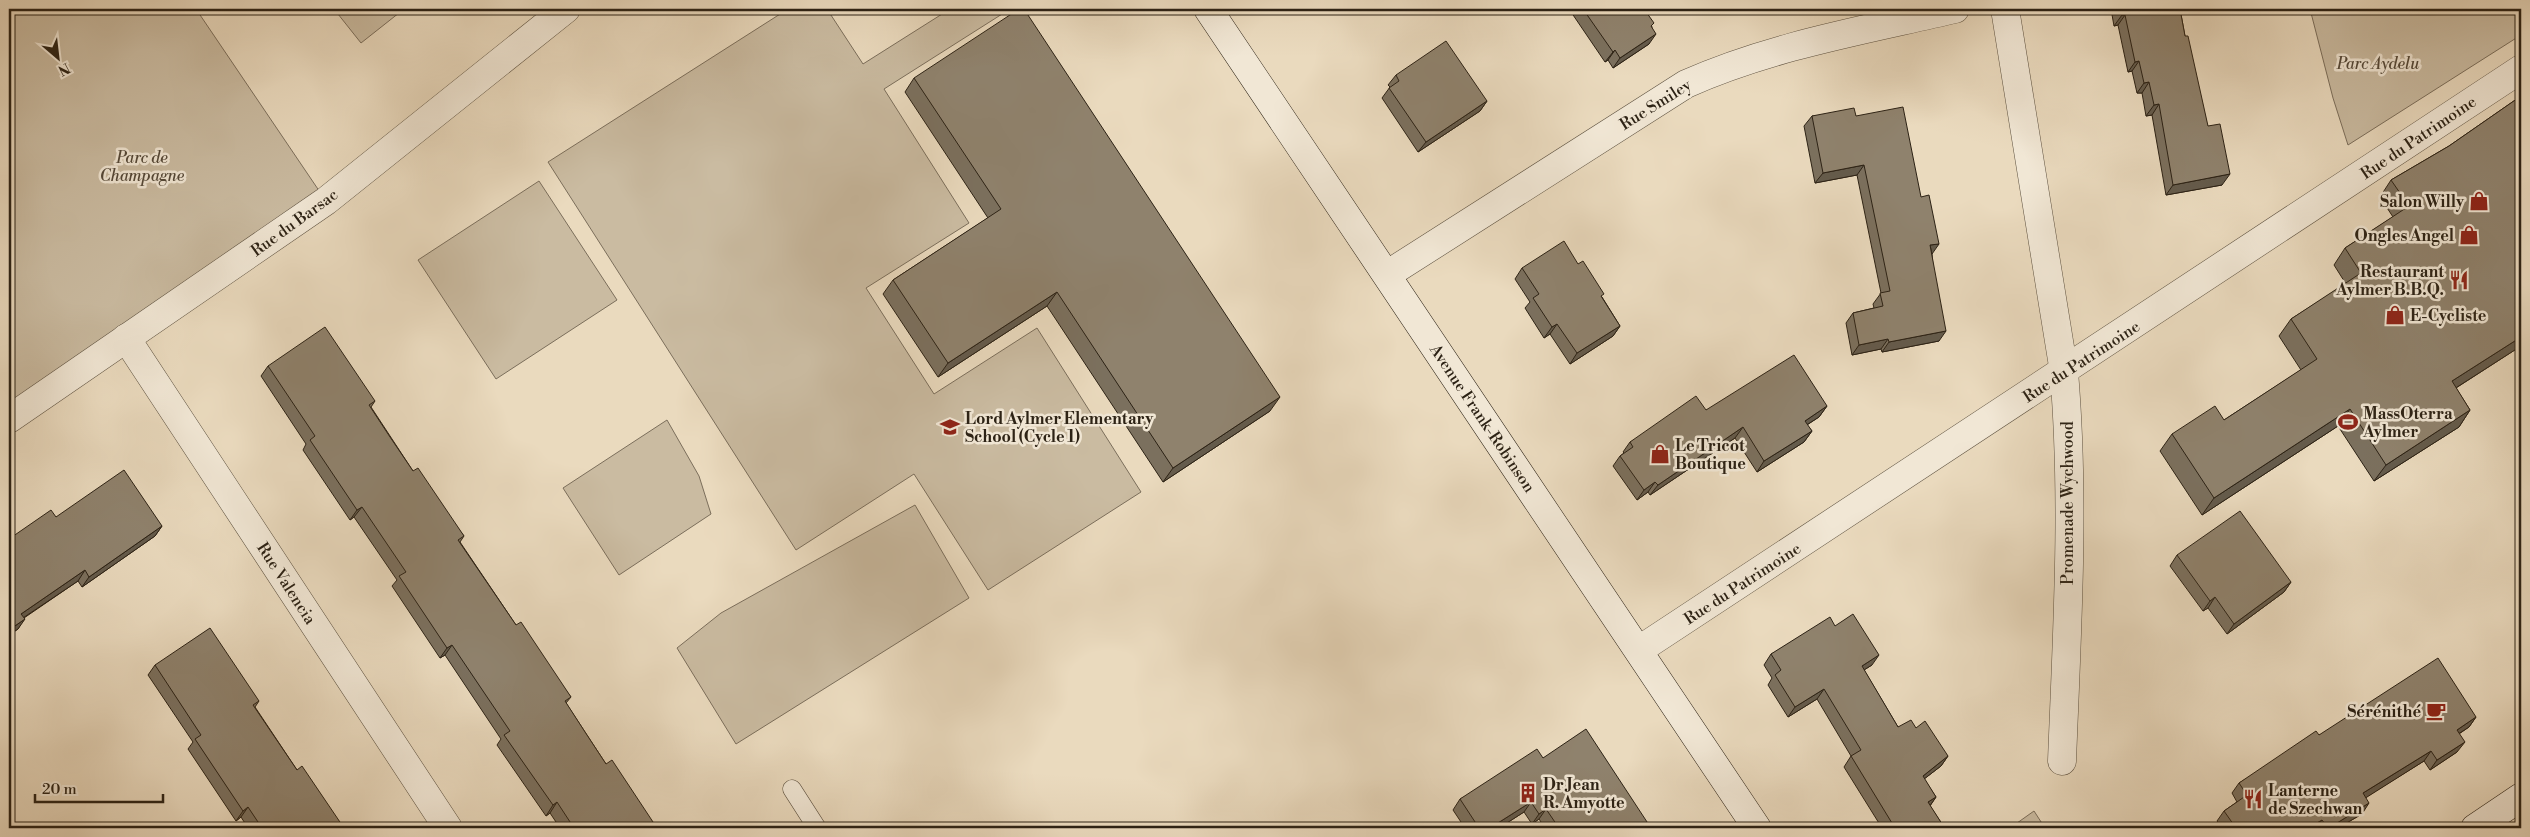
<svg xmlns="http://www.w3.org/2000/svg" width="2530" height="837" viewBox="0 0 2530 837" font-family="'Libre Bodoni',serif">
  <style>
    .green { fill: #cabba1; stroke: #7b6e5b }
    .lines { fill: none; stroke-linecap: round; stroke-linejoin: round }
    .lane-casing { stroke: #5c503f; stroke-width: 19 }
    .street-casing { stroke: #5c503f; stroke-width: 29 }
    .secondary-casing { stroke: #2c2215; stroke-width: 29 }
    .lane { stroke: #f1e7d5; stroke-width: 18 }
    .street { stroke: #f1e7d5; stroke-width: 28 }
    .secondary { stroke: #f1e7d5; stroke-width: 28 }
    .wall { fill: #7b705e; stroke: #2c2215 }
    .shaded-wall { fill: #645b4c; stroke: #2c2215 }
    .building { fill: #8f826d; stroke: #2c2215 }
    .labels { text-anchor: middle; stroke-width: 5; stroke-linejoin: round; paint-order: stroke }
    .park-label { font-size: 16px; font-style: italic; fill: #544838; stroke: #f1e7d5 }
    .street-label { font-size: 16px; fill: #2c2215; stroke: #f1e7d5 }
    .poi-label { font-size: 16px; font-weight: bold; fill: #2c2215; stroke: #f1e7d5; text-anchor: start }
  </style>
  <rect width="100%" height="100%" fill="#eadabe"/>
  <filter id="stains"><feTurbulence type="fractalNoise" baseFrequency=".004" numOctaves="4"/><feColorMatrix values="0 0 0 0 .2 0 0 0 0 .09 0 0 0 0 .02 0 0 0 .5 -.17"/></filter>
  <radialGradient id="worn" r=".72"><stop offset=".6" stop-color="#630" stop-opacity="0"/><stop offset="1" stop-color="#630" stop-opacity=".3"/></radialGradient>
  <g class="green">
    <polygon points="9,9 196,9 326,201 9,419"/>
    <polygon points="334,9 404,9 361,43"/>
    <polygon points="788,9 827,9 863,64 950,9 1010,9 884,89 969,223 866,288 934,394 1037,328 1141,492 988,590 914,474 796,550 548,162"/>
    <polygon points="2310,9 2521,9 2521,35 2348,145 2333,98"/>
    <polygon points="539,181 617,300 496,379 418,260"/>
    <polygon points="667,420 699,476 711,514 619,575 563,488"/>
    <polygon points="915,505 969,598 736,744 677,648 721,613"/>
    <polygon points="2034,811 2045,828 2010,828"/>
  </g>
  <g class="lines">
    <defs>
      <polyline id="lane" points="792,789 817,828"/>
      <g id="street">
        <path d="M2005,9l59,363c11,129 3,260 -2,389"/>
        <path d="M1388,274l298,-190c85,-38 179,-54 269,-75"/>
        <polyline points="126,338 448,828"/>
        <polyline points="9,419 326,201 566,9"/>
        <polyline points="1639,650 2521,69"/>
      </g>
      <g id="secondary">
        <polyline points="1208,9 1757,828"/>
        <polyline points="2475,828 2521,797"/>
      </g>
    </defs>
    <use href="#lane" class="lane-casing"/>
    <use href="#street" class="street-casing"/>
    <use href="#secondary" class="secondary-casing"/>
    <use href="#lane" class="lane"/>
    <use href="#street" class="street"/>
    <use href="#secondary" class="secondary"/>
  </g>
  <g class="wall">
    <polygon points="1569,9 1644,9 1652,27 1649,44 1613,68 1608,60 1605,62"/>
    <polygon points="2111,9 2180,9 2185,36 2222,185 2166,195 2152,115 2146,116 2142,93 2137,93 2132,71 2128,72 2118,25 2114,26"/>
    <polygon points="1396,75 1487,101 1480,111 1418,152 1382,98 1390,87 1388,85"/>
    <polygon points="914,78 1270,411 1163,482 1047,306 938,377 883,294 893,280 988,218 905,92"/>
    <polygon points="2521,96 2521,346 2456,388 2470,410 2459,427 2374,481 2338,426 2202,515 2160,451 2172,434 2224,420 2301,370 2279,336 2291,319 2346,284 2334,265 2345,248 2393,217 2380,197 2391,180 2449,146"/>
    <polygon points="1812,116 1856,116 1932,254 1939,341 1882,352 1881,349 1852,355 1846,323 1853,313 1874,308 1873,304 1881,293 1857,175 1815,183 1804,126"/>
    <polygon points="1522,268 1602,297 1620,326 1613,336 1570,364 1550,334 1544,338 1525,308 1530,302 1515,279"/>
    <polygon points="268,366 375,401 371,407 413,471 464,536 460,542 516,625 571,697 566,703 606,764 657,828 560,828 550,813 546,816 497,745 501,739 445,655 440,658 392,586 397,580 354,517 350,520 303,450 306,444 261,376"/>
    <polygon points="1827,406 1819,417 1807,425 1812,431 1804,442 1757,472 1735,438 1650,495 1648,492 1637,500 1613,466 1620,456 1624,453 1623,452 1630,442 1706,410"/>
    <polygon points="56,517 162,526 155,536 82,587 78,581 24,618 18,629 9,635 9,539"/>
    <polygon points="2177,555 2291,582 2284,592 2227,634 2208,608 2203,611 2170,566"/>
    <polygon points="1835,626 1872,665 1864,670 1898,727 1916,728 1948,756 1941,766 1924,779 1936,797 1930,806 1944,827 1944,828 1882,828 1844,767 1851,756 1817,699 1788,717 1768,685 1772,678 1764,665 1771,654"/>
    <polygon points="155,665 259,701 255,707 297,770 344,828 248,828 241,817 236,821 188,749 193,742 148,675"/>
    <polygon points="2476,717 2469,727 2459,734 2457,752 2430,770 2424,761 2366,797 2362,814 2338,828 2222,828 2217,821 2224,811 2237,802 2232,793 2239,783 2319,735"/>
    <polygon points="1543,758 1651,828 1545,828 1539,819 1532,824 1524,812 1499,828 1465,828 1453,810 1460,799"/>
  </g>
  <g class="shaded-wall">
    <polygon points="2122,15 2125,15 2118,25 2114,26"/>
    <polygon points="1656,34 1649,44 1613,68 1620,58"/>
    <polygon points="1615,50 1608,60 1605,62 1613,52"/>
    <polygon points="2139,61 2132,71 2128,72 2135,62"/>
    <polygon points="2149,82 2142,93 2137,93 2144,83"/>
    <polygon points="1487,101 1480,111 1418,152 1426,142"/>
    <polygon points="2159,104 2152,115 2146,116 2154,105"/>
    <polygon points="1864,165 1857,175 1815,183 1823,173"/>
    <polygon points="2230,174 2222,185 2166,195 2173,185"/>
    <polygon points="1939,244 1932,254 1930,245"/>
    <polygon points="1057,292 1047,306 938,377 948,363"/>
    <polygon points="1557,324 1550,334 1544,338 1552,327"/>
    <polygon points="1620,326 1613,336 1570,364 1577,353"/>
    <polygon points="1946,331 1939,341 1882,352 1889,342"/>
    <polygon points="2521,337 2521,346 2440,398 2452,381"/>
    <polygon points="1888,339 1881,349 1852,355 1859,345"/>
    <polygon points="1280,397 1270,411 1163,482 1173,468"/>
    <polygon points="1827,406 1819,417 1797,431 1805,421"/>
    <polygon points="2350,409 2338,426 2202,515 2214,498"/>
    <polygon points="2470,410 2459,427 2374,481 2386,465"/>
    <polygon points="1743,427 1735,438 1650,495 1658,485"/>
    <polygon points="1812,431 1804,442 1757,472 1764,461"/>
    <polygon points="1655,482 1648,492 1637,500 1644,490"/>
    <polygon points="362,507 354,517 350,520 357,510"/>
    <polygon points="162,526 155,536 82,587 89,577"/>
    <polygon points="85,570 78,581 14,624 21,614"/>
    <polygon points="2291,582 2284,592 2227,634 2234,624"/>
    <polygon points="2215,597 2208,608 2203,611 2210,601"/>
    <polygon points="25,619 18,629 9,635 9,630"/>
    <polygon points="452,645 445,655 440,658 447,648"/>
    <polygon points="1879,655 1872,665 1854,676 1862,666"/>
    <polygon points="1824,689 1817,699 1788,717 1795,707"/>
    <polygon points="2476,717 2469,727 2449,740 2457,730"/>
    <polygon points="2465,742 2457,752 2430,770 2437,760"/>
    <polygon points="2431,751 2424,761 2356,804 2363,793"/>
    <polygon points="1948,756 1941,766 1915,786 1923,776"/>
    <polygon points="1936,797 1929,807 1928,802"/>
    <polygon points="557,802 550,813 546,816 553,805"/>
    <polygon points="1531,802 1524,812 1499,828 1490,828"/>
    <polygon points="2369,803 2362,814 2338,828 2329,828"/>
    <polygon points="248,807 241,817 236,821 243,811"/>
    <polygon points="1546,809 1539,819 1532,824 1539,814"/>
    <polygon points="2322,820 2316,828 2308,828"/>
  </g>
  <g class="building">
    <polygon points="1019,9 1024,9 1280,397 1173,468 1057,292 948,363 893,280 1001,209 914,78"/>
    <polygon points="1583,9 1644,9 1654,23 1651,26 1656,34 1620,58 1615,50 1613,52"/>
    <polygon points="2120,9 2180,9 2185,36 2188,36 2208,126 2220,124 2230,174 2173,185 2159,104 2154,105 2149,82 2144,83 2139,61 2135,62 2125,15 2122,15"/>
    <polygon points="1446,41 1487,101 1426,142 1389,88 1399,81 1396,75"/>
    <polygon points="2521,96 2521,337 2452,381 2470,410 2386,465 2350,409 2214,498 2172,434 2215,406 2224,420 2317,359 2291,319 2361,273 2345,248 2409,206 2391,180 2449,146"/>
    <polygon points="1903,107 1921,197 1929,195 1939,244 1930,245 1946,331 1889,342 1888,339 1859,345 1853,313 1883,306 1880,293 1890,291 1864,165 1823,173 1812,116 1854,108 1856,116"/>
    <polygon points="1564,241 1578,264 1583,261 1604,294 1601,296 1620,326 1577,353 1557,324 1552,327 1533,298 1539,294 1522,268"/>
    <polygon points="325,327 375,401 369,405 390,437 413,471 418,468 464,536 458,540 516,625 521,622 571,697 565,701 585,732 606,764 612,760 657,828 574,828 557,802 553,805 504,735 510,731 452,645 447,648 399,576 406,572 362,507 357,510 310,440 315,436 268,366"/>
    <polygon points="1794,355 1827,406 1805,421 1812,431 1764,461 1743,427 1658,485 1655,482 1644,490 1620,456 1633,447 1630,442 1696,396 1706,410"/>
    <polygon points="124,470 162,526 89,577 85,570 21,614 25,619 9,630 9,539 51,510 56,517"/>
    <polygon points="2240,511 2291,582 2234,624 2215,597 2210,601 2177,555"/>
    <polygon points="1853,614 1879,655 1862,666 1898,727 1911,720 1916,728 1925,721 1948,756 1923,776 1936,797 1928,802 1944,827 1943,828 1895,828 1851,756 1861,750 1824,689 1795,707 1775,675 1781,670 1771,654 1830,617 1835,626"/>
    <polygon points="210,628 259,701 253,705 297,770 302,766 344,828 262,828 248,807 243,811 195,739 201,735 155,665"/>
    <polygon points="2438,658 2476,717 2457,730 2465,742 2437,760 2431,751 2363,793 2369,803 2329,828 2328,828 2322,820 2308,828 2236,828 2224,811 2247,795 2239,783 2316,731 2319,735"/>
    <polygon points="1586,729 1651,828 1559,828 1546,809 1539,814 1531,802 1490,828 1479,828 1460,799 1537,749 1543,758"/>
    <polygon points="2134,826 2168,828 2133,828"/>
  </g>
  <defs>
    <symbol id="shop-bare" viewBox="-9 -9 18 18"><path d="M-5-2.5h2.3a2.7 3.5 0 0 1 5.4 0H5L5.5 6h-11ZM-1.5-2.5h3a1.5 2.3 0 0 0-3 0Z" fill="#8f2418" stroke="#f1e7d5" stroke-width="2.5" paint-order="stroke"/></symbol>
    <symbol id="restaurant-bare" viewBox="-9 -9 18 18"><path d="M-5-6h1v4h1v-4h1v4h1v-4h1v5L-1.5 .5V6h-2V.5L-5-1ZM5-6V6H3V1.5H1.5Q1.5-4 5-6Z" fill="#8f2418" stroke="#f1e7d5" stroke-width="2.5" paint-order="stroke"/></symbol>
    <symbol id="stadium-bare" viewBox="-9 -9 18 18"><path d="M0-5a6.5 5 0 1 0 0 10a6.5 5 0 1 0 0-10ZM-3.5-1.8h7v3.6h-7Z" fill="#8f2418" stroke="#f1e7d5" stroke-width="2.5" paint-order="stroke"/></symbol>
    <symbol id="school-bare" viewBox="-9 -9 18 18"><path d="M0-5L7-2L0 1L-7-2ZM-4 1L0 2.5L4 1V4Q0 6-4 4Z" fill="#8f2418" stroke="#f1e7d5" stroke-width="2.5" paint-order="stroke"/></symbol>
    <symbol id="cafe-bare" viewBox="-9 -9 18 18"><path d="M-5.5-4.5H6V0H3Q3 3.5 0 3.5H-2.5Q-5.5 3.5-5.5 0ZM3-3.2v2h1.7v-2ZM-6 4.5H4V6H-6Z" fill="#8f2418" stroke="#f1e7d5" stroke-width="2.5" paint-order="stroke"/></symbol>
    <symbol id="building-bare" viewBox="-9 -9 18 18"><path d="M-4-6H4V6H1V3H-1V6H-4ZM-2.5-4.3h1.7v1.8h-1.7ZM.8-4.3h1.7v1.8H.8ZM-2.5-1h1.7V.8h-1.7ZM.8-1h1.7V.8H.8Z" fill="#8f2418" stroke="#f1e7d5" stroke-width="2.5" paint-order="stroke"/></symbol>
  </defs>
  <g fill-rule="evenodd">
    <use href="#shop-bare" x="2465" y="187" width="28" height="28"/>
    <use href="#shop-bare" x="2455" y="221" width="28" height="28"/>
    <use href="#restaurant-bare" x="2445" y="266" width="28" height="28"/>
    <use href="#shop-bare" x="2381" y="301" width="28" height="28"/>
    <use href="#stadium-bare" x="2334" y="408" width="28" height="28"/>
    <use href="#school-bare" x="936" y="413" width="28" height="28"/>
    <use href="#shop-bare" x="1646" y="440" width="28" height="28"/>
    <use href="#cafe-bare" x="2422" y="697" width="28" height="28"/>
    <use href="#building-bare" x="1514" y="779" width="28" height="28"/>
    <use href="#restaurant-bare" x="2239" y="785" width="28" height="28"/>
  </g>
  <g class="labels">
    <g class="park-label">
      <text x="2378" y="69">Parc Aydelu</text>
      <text x="142" y="163">Parc de<tspan x="142" dy="18">Champagne</tspan></text>
    </g>
    <g class="street-label">
      <text transform="translate(1655 104) rotate(-32)" y="6">Rue Smiley</text>
      <text transform="translate(2418 137) rotate(-34)" y="6">Rue du Patrimoine</text>
      <text transform="translate(294 222) rotate(-36)" y="6">Rue du Barsac</text>
      <text transform="translate(2081 361) rotate(-33)" y="6">Rue du Patrimoine</text>
      <text transform="translate(1483 418) rotate(56)" y="6">Avenue Frank-Robinson</text>
      <text transform="translate(2067 503) rotate(-90)" y="6">Promenade Wychwood</text>
      <text transform="translate(287 583) rotate(57)" y="6">Rue Valencia</text>
      <text transform="translate(1742 583) rotate(-33)" y="6">Rue du Patrimoine</text>
    </g>
    <g class="poi-label">
      <text x="2464" y="207" text-anchor="end">Salon Willy</text>
      <text x="2454" y="241" text-anchor="end">Ongles Angel</text>
      <text x="2444" y="277" text-anchor="end">Restaurant<tspan x="2444" dy="18">Aylmer B.B.Q.</tspan></text>
      <text x="2410" y="321">E-Cycliste</text>
      <text x="2363" y="419">MassOterra<tspan x="2363" dy="18">Aylmer</tspan></text>
      <text x="965" y="424">Lord Aylmer Elementary<tspan x="965" dy="18">School (Cycle 1)</tspan></text>
      <text x="1675" y="451">Le Tricot<tspan x="1675" dy="18">Boutique</tspan></text>
      <text x="2421" y="717" text-anchor="end">Sérénithé</text>
      <text x="1543" y="790">Dr Jean<tspan x="1543" dy="18">R. Amyotte</tspan></text>
      <text x="2268" y="796">Lanterne<tspan x="2268" dy="18">de Szechwan</tspan></text>
    </g>
  </g>
  <rect width="2530" height="837" fill="none" stroke="#eadabe" stroke-width="30"/>
  <rect x="10" y="10" width="2510" height="817" fill="none" stroke="#2c2215" stroke-width="2.5"/>
  <rect x="15" y="15" width="2500" height="807" fill="none" stroke="#2c2215"/>
  <g transform="translate(58 58) rotate(152)" stroke="#f1e7d5" stroke-width="4" paint-order="stroke">
  <path d="M0-4L9 19L0 12L-9 19Z" fill="#2c2215"/>
  <text y="-8" font-size="14" font-weight="bold" text-anchor="middle" fill="#2c2215">N</text>
  </g>
  <path d="M35 794v8h128v-8" fill="none" stroke="#2c2215" stroke-width="2.5"/>
  <text x="42" y="794" font-size="15" fill="#2c2215" stroke="#f1e7d5" stroke-width="4" paint-order="stroke">20 m</text>
  <rect width="100%" height="100%" filter="url(#stains)"/>
  <rect width="100%" height="100%" fill="url(#worn)"/>
</svg>
